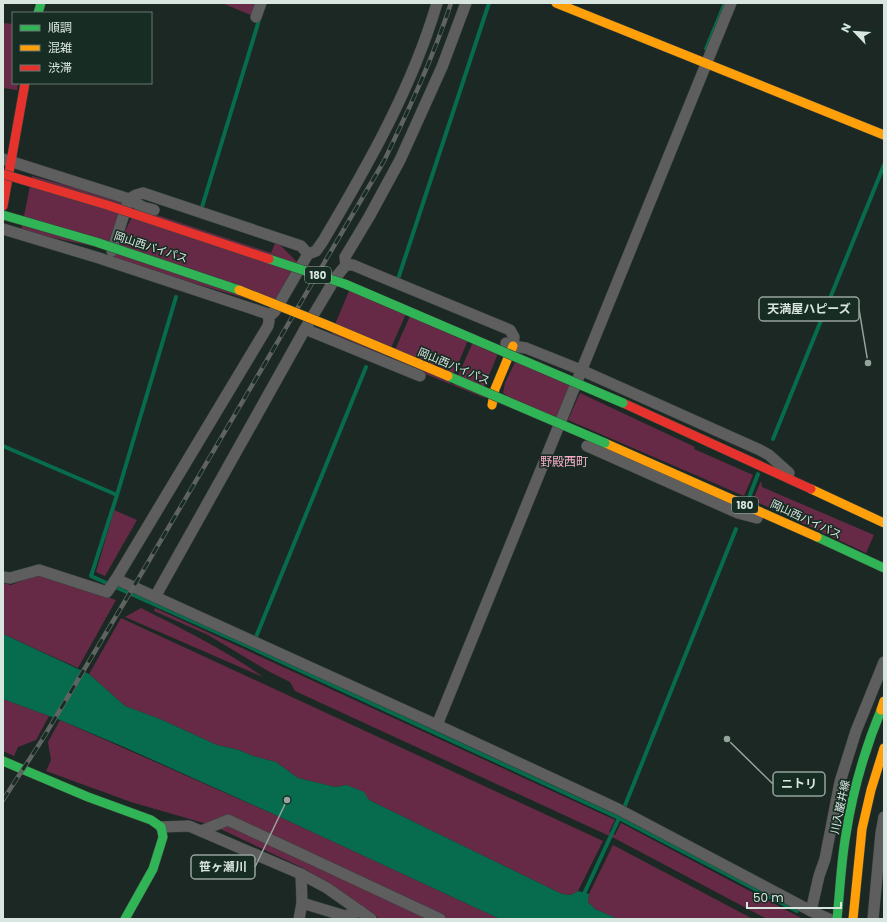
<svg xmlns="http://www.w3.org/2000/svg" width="887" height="922" viewBox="0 0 887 922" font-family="Poppins,'Noto Sans JP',sans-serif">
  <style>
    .green { fill: #672a46; fill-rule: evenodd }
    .water { fill: #076b4e }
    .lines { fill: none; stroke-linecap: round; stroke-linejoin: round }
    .stream { stroke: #076b4e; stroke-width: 4 }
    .street-casing { stroke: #37423d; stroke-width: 12 }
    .fast-casing { stroke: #37423d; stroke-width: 10 }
    .slow-casing { stroke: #37423d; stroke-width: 10 }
    .jam-casing { stroke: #37423d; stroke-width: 10 }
    .street { stroke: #5f5e5e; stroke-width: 11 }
    .fast { stroke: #30b455; stroke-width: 9 }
    .slow { stroke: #ff9f0a; stroke-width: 9 }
    .jam { stroke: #e5322d; stroke-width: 9 }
    .rail-casing { stroke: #5f6361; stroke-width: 4.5 }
    .rail { stroke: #172d24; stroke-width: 3; stroke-dasharray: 9; stroke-linecap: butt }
    .fast-bridge-casing { stroke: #37423d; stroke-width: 10; stroke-linecap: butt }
    .slow-bridge-casing { stroke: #37423d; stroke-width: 10; stroke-linecap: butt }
    .jam-bridge-casing { stroke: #37423d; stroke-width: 10; stroke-linecap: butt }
    .fast-bridge { stroke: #30b455; stroke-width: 9 }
    .slow-bridge { stroke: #ff9f0a; stroke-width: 9 }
    .jam-bridge { stroke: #e5322d; stroke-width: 9 }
    .labels { text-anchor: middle; stroke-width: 3.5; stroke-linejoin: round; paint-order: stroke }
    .shield { fill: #172d24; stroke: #9faea7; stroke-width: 1 }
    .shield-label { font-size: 10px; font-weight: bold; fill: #d9e6df }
    .street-label { font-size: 11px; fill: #d9e6df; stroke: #172d24 }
    .neighbourhood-label { font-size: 12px; fill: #fcadcb; stroke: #172d24 }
    .leader { fill: none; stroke: #97a49d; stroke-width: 1.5 }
    .callout-dot { fill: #97a49d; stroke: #172d24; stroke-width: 1.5 }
    .callout { fill: #172d24; stroke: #97a49d; stroke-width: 1.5 }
    .callout-label { font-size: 12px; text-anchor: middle; font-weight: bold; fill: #d9e6df }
  </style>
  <rect width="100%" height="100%" fill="#1c2823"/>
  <g class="green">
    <polygon points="222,3 257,3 253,16"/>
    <polygon points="3,23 13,24 13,83 18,83 17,90 3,88"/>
    <polygon points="32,176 123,201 106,249 21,231"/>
    <polygon points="136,208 271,253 276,241 297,262 271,306 112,259"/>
    <path d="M352,284l144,60 1,12 -12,29v13l-92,-37 -62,-27zM409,307l4,2 -22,50 -4,-2zM471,333l5,2 -22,50 -4,-2z"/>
    <polygon points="515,362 575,377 554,425 503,393 505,383"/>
    <polygon points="580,393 695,447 694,449 753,475 744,496 568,420"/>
    <polygon points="761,481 762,487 874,535 866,553 753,500"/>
    <polygon points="114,510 137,520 105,576 96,572"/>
    <polygon points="39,574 116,600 78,668 3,634 3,583 11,585"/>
    <path d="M141,608c42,21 84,42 122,69l-138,-60z"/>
    <polygon points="155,608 615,820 609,832 615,835 621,823 803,919 767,919 616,839 295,691 290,682 268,671 208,635 154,611"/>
    <polygon points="121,618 603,841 578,891 571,895 562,894 369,800 363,792 347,785 335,787 298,778 276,762 253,756 239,750 217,745 160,719 125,706 89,674"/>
    <polygon points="3,699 49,716 36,740 18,747 14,756 3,751"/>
    <polygon points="60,720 280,817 500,919 380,919 330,884 303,868 214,826 131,802 46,771 51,760 48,742"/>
    <polygon points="613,845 753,919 618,919 595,909 588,902 589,894"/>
  </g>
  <polygon class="water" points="3,634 89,674 125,706 160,719 217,745 239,750 253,756 276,762 298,778 335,787 347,785 364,792 369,800 562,894 571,895 578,891 589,894 588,902 595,909 618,919 500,919 280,817 124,747 60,720 3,699"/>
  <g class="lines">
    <g class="stream">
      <polyline points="706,49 725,3"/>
      <polyline points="202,207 260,17"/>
      <polyline points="398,279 489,3"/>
      <polyline points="176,297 117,495 91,576 252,648 619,818 797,911"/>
      <polyline points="773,439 884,165"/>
      <polyline points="3,446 117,495"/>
      <polyline points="748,500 758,474"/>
      <polyline points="256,637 366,367"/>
      <polyline points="624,808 736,529"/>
      <polyline points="583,896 620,816"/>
    </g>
    <defs>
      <g id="street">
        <polyline points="256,17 261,3"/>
        <polyline points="3,159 129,199 143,207 154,210"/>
        <path d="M3,229l96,29 169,56h4l3,-3 33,-57 8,-3 7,-10c45,-76 89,-153 114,-238"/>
        <polyline points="112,251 129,199 136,195 143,193 301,246 308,254"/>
        <polyline points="346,265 345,257 369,217 400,160 442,67 466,3"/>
        <polyline points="268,314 269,321 268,326 116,579 437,725 618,809 811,911 829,919"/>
        <polyline points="506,343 513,346 526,348 581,370 760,450 769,455 789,473"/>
        <polyline points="420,376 305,329 336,277 346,265 353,265 372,273 510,330 514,337 513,346"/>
        <polyline points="587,446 738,513 757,518"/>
        <polyline points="3,577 10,578 39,570 107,592 116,579"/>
        <polyline points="155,597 305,329"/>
        <polyline points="437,725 731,3"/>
        <polyline points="161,827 189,826 301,874 327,888 371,919"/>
        <polyline points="201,831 228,820 440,919"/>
        <polyline points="302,903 345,916 360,911"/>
        <polyline points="811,911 819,876 825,859 840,782 856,731 884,662"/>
        <polyline points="299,919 302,903 301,874"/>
        <polyline points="873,919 881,833 884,817"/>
      </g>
      <g id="fast">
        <polyline points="38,13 41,3"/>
        <polyline points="817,537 884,568"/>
        <polyline points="3,761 88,797 151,820 161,827 163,837 153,869 125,919"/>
        <path d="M837,919c3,-28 4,-57 9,-85 7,-45 20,-89 38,-131"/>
      </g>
      <g id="slow">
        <polyline points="556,3 884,135"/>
        <polyline points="492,405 495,389 513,346"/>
        <polyline points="605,443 817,537"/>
        <polyline points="811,489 884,523"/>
        <polyline points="881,710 884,701"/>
        <polyline points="853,919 862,829 871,790 884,748"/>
      </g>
      <g id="jam">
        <polyline points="3,206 25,83"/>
        <polyline points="623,403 811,489"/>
      </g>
    </defs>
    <use href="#street" class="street-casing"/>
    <use href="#fast" class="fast-casing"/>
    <use href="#slow" class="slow-casing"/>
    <use href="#jam" class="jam-casing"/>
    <use href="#street" class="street"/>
    <use href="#fast" class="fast"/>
    <use href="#slow" class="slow"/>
    <use href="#jam" class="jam"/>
    <defs>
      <path id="rail" d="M3,800l39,-60 95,-159 247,-420c25,-52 49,-103 67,-158"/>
    </defs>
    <use href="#rail" class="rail-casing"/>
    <use href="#rail" class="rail"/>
    <defs>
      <g id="fast-bridge">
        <polyline points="3,215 96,242 239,290"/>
        <polyline points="269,259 345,284 623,403"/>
        <polyline points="448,376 605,443"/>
      </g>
      <polyline id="slow-bridge" points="239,290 327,325 448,376"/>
      <polyline id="jam-bridge" points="3,174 107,205 269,259"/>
    </defs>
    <use href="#fast-bridge" class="fast-bridge-casing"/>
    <use href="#slow-bridge" class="slow-bridge-casing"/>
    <use href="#jam-bridge" class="jam-bridge-casing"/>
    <use href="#fast-bridge" class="fast-bridge"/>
    <use href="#slow-bridge" class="slow-bridge"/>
    <use href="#jam-bridge" class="jam-bridge"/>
  </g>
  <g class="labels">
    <g class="shield">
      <rect x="305" y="267" width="26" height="16" rx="3"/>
      <rect x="732" y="497" width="26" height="16" rx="3"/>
    </g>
    <g class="shield-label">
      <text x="318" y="279">180</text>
      <text x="745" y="509">180</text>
    </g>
    <g class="street-label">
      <text transform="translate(151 247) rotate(18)" y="4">岡山西バイパス</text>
      <text transform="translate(454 366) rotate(23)" y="4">岡山西バイパス</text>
      <text transform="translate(806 519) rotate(25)" y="4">岡山西バイパス</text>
      <text transform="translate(840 807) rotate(-78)" y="4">川入巌井線</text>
    </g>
    <g class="neighbourhood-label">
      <text x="564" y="466">野殿西町</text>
    </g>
  </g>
  <path class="leader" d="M868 363L859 309M727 739L773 784M287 800L255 867"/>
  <g class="callout-dot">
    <circle cx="868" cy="363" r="4"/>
    <circle cx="727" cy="739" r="4"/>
    <circle cx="287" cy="800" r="4"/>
  </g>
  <g class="callout">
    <rect x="759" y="297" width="100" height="24" rx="4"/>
    <rect x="773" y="772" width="52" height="24" rx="4"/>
    <rect x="191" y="855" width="64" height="24" rx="4"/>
  </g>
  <g class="callout-label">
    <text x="809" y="313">天満屋ハピーズ</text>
    <text x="799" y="788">ニトリ</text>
    <text x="223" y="871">笹ヶ瀬川</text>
  </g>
  <rect width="887" height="922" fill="none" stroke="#d9e6df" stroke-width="8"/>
  <rect x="12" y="12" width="140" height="72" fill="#172d24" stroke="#65776f"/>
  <rect x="20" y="25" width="20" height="6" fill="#30b455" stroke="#65776f"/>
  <text x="48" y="32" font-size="12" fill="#d9e6df">順調</text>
  <rect x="20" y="45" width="20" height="6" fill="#ff9f0a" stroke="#65776f"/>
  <text x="48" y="52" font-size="12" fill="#d9e6df">混雑</text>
  <rect x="20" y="65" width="20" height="6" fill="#e5322d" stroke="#65776f"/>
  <text x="48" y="72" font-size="12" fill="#d9e6df">渋滞</text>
  <g transform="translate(855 32) rotate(295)" stroke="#172d24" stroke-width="3" paint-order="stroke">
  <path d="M0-3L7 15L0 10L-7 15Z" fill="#d9e6df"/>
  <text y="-6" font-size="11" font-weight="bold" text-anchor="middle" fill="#d9e6df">N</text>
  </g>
  <path d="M747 902v6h94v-6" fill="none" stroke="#d9e6df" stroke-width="2"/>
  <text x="753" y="902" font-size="12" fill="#d9e6df" stroke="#172d24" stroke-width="3" paint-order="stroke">50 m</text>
</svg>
